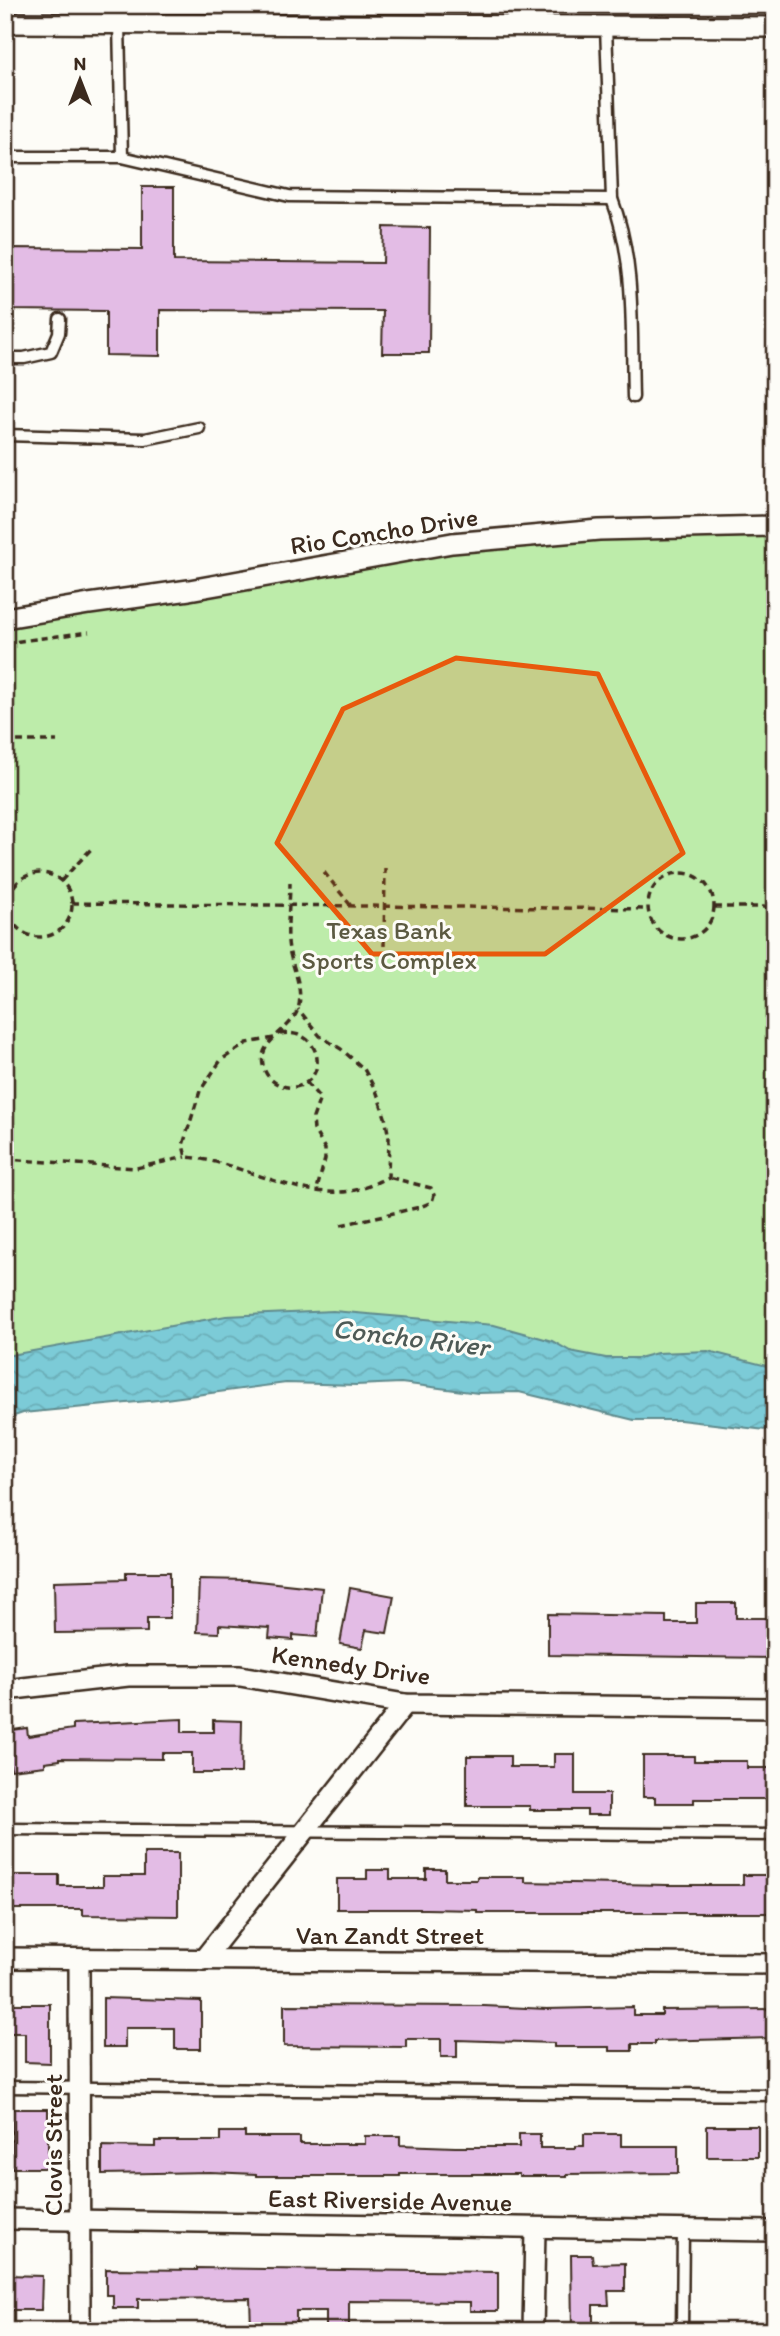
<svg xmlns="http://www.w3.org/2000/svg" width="780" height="2336" viewBox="0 0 780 2336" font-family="Itim,sans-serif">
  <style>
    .park { fill: #bdecaa; stroke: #7c8b64; stroke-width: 2 }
    .water { fill: url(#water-waves); stroke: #618b8d; stroke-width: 2 }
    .building { fill: #e3bce5; stroke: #3b2a1e; stroke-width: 2 }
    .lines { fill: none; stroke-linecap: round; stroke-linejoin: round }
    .lane-casing { stroke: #3b2a1e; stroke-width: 15 }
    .street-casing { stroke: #3b2a1e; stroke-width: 24 }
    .path { stroke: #3b2a1e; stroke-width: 3.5; stroke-dasharray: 7 5; stroke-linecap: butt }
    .lane { stroke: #fdfcf7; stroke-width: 10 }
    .street { stroke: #fdfcf7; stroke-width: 19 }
    .marked { fill: #e8590c; fill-opacity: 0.2; stroke: #e8590c; stroke-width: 5; stroke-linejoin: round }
    .labels { text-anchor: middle; stroke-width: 6; stroke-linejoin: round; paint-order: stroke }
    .street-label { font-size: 26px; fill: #3b2a1e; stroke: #fdfcf7 }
    .park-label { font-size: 26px; fill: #5c5a41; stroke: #fdfcf7 }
    .water-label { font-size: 28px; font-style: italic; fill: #4e5a56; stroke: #fdfcf7 }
  </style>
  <defs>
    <pattern id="water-waves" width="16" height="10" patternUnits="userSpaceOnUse" patternTransform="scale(1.75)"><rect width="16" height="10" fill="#7bcbd7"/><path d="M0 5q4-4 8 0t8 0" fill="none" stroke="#6baeb8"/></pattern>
  </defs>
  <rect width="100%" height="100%" fill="#fdfcf7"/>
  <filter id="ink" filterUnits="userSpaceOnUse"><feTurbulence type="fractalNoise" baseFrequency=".0143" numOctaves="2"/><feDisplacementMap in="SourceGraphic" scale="14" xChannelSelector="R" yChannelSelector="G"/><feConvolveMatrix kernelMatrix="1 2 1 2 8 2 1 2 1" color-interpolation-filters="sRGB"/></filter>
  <g filter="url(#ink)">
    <polygon class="park" points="775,526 775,1406 551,1355 5,1386 5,618 452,543"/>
    <polygon class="water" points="333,1311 494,1325 552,1341 570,1351 606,1358 638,1358 657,1353 708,1351 775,1368 775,1431 680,1420 634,1420 519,1392 478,1393 401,1383 356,1385 286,1383 158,1400 23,1413 5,1419 5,1356 226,1316"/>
    <g class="building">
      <polygon points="142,187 174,187 174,261 383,263 384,227 430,228 429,353 382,353 383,311 160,310 160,356 106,355 106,311 10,310 11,248 142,249"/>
      <polygon points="126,1572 170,1572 170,1618 147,1618 147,1632 55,1633 54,1581 126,1579"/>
      <polygon points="199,1579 248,1580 322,1588 317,1637 293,1635 293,1640 269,1638 270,1628 219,1625 219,1633 197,1632"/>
      <polygon points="350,1588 394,1596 387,1633 366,1630 362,1648 340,1644"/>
      <polygon points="696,1603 736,1603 736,1618 775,1618 775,1658 548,1655 548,1614 666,1616 666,1623 696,1623"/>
      <polygon points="182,1719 182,1732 213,1732 213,1720 242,1721 241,1773 192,1773 192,1753 162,1753 162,1759 60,1758 60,1760 45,1762 45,1766 11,1770 6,1731 27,1728 28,1736 73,1729 73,1724"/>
      <polygon points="554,1754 575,1754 575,1794 609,1794 609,1815 587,1815 587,1810 530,1810 530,1806 467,1806 467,1756 510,1756 510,1767 554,1767"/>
      <polygon points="643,1756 694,1756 694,1761 747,1761 747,1768 772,1768 772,1799 694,1799 694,1803 655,1803 655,1797 643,1797"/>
      <polygon points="144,1853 178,1853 178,1916 83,1915 83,1909 10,1909 10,1875 59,1875 59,1886 103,1886 103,1876 144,1876"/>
      <polygon points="426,1869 445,1869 445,1880 477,1880 477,1877 525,1877 525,1882 666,1885 743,1885 743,1875 775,1875 775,1913 477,1913 477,1910 426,1909 337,1909 337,1879 367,1879 367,1870 390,1870 390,1879 426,1879"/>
      <polygon points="103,1998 201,2001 201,2049 175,2049 175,2028 125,2028 125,2047 103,2047"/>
      <polygon points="5,2004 50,2004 50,2063 25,2062 25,2033 5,2033"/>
      <polygon points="284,2005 484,2006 547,2009 633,2007 633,2015 662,2015 662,2010 775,2009 775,2038 655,2041 655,2044 632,2044 632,2051 609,2051 609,2047 554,2047 554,2043 457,2040 457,2057 441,2057 441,2039 406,2039 406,2047 284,2046"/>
      <rect x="12" y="2109" width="36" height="59"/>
      <rect x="707" y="2126" width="51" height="31"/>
      <polygon points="220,2132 245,2132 245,2137 300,2137 300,2144 365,2144 365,2136 400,2136 400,2145 455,2147 519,2147 519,2134 540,2134 540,2148 576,2148 576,2146 584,2146 584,2134 621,2134 621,2146 678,2146 678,2173 567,2174 567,2176 519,2176 519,2174 400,2174 400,2176 256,2176 256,2174 210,2172 102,2174 102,2146 155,2147 155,2141 220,2141"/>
      <polygon points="571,2255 592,2255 593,2264 625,2263 625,2291 608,2291 609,2305 593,2305 593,2331 572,2331"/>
      <polygon points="197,2268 498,2272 498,2311 470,2311 470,2302 349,2301 349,2331 326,2331 326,2311 296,2311 296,2328 251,2327 250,2298 138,2299 138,2308 113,2308 113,2295 106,2295 106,2269 197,2270"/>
      <polygon points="5,2275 42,2276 41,2310 5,2310"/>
    </g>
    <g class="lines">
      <defs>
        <g id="lane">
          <polyline points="119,24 122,157 289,196 612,199"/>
          <path d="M606,26l6,173c24,63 19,132 21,198"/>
          <polyline points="5,157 122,157"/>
          <polyline points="5,358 24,358 51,352 59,333 60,319"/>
          <polyline points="5,435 145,439 199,428"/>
          <polyline points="5,1829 775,1835"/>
          <polyline points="5,2087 775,2095"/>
          <polyline points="682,2331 683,2230"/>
        </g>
        <g id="street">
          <polyline points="5,23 775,27"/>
          <polyline points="5,618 89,604 189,590 452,543 599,530 775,526"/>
          <polyline points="5,1690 128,1676 240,1676 405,1704 775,1708"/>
          <polyline points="5,1958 775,1964"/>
          <polyline points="79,1959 80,2331"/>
          <polyline points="203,1960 405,1704"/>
          <polyline points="5,2219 775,2231"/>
          <polyline points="533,2331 535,2229"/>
        </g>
      </defs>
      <use href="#lane" class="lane-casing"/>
      <use href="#street" class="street-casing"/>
      <g class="path">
        <polyline points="5,643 89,632"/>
        <polyline points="5,741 57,741"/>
        <polyline points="324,872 351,906"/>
        <circle cx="681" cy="906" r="33"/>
        <circle cx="40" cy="905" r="32"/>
        <polyline points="61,881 93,847"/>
        <polyline points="72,903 648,909"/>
        <polyline points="714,907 775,907"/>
        <polyline points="384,946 385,868"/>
        <path d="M280,1034c41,-8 51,46 15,53 -14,2 -29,-7 -32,-22 -5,-25 28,-34 35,-56 7,-22 -9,-47 -10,-68 -1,-20 2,-40 2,-59"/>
        <path d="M274,1038l-27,5 -26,17 -21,31 -17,54 3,12c57,4 120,49 177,31 8,-2 16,-7 25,-11l1,-39 -4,-21 -8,-24 -13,-24 -23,-20 -21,-13 -22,-27"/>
        <polyline points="306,1082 320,1098 313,1118 314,1130 325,1149 325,1159 317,1189"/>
        <polyline points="5,1159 136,1168 186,1157"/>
        <polyline points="341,1225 420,1207 432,1202 434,1195 431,1188 388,1177"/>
      </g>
      <use href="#lane" class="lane"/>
      <use href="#street" class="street"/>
    </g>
  </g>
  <path class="marked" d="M456,658l142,16 85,179 -138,101h-173l-95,-111 66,-134z"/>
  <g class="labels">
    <g class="street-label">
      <text transform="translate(384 531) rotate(-9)" y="9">Rio Concho Drive</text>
      <text transform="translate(351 1665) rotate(8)" y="9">Kennedy Drive</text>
      <text x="390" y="1944">Van Zandt Street</text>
      <text transform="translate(53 2145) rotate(-90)" y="9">Clovis Street</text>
      <text transform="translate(390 2200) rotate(1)" y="9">East Riverside Avenue</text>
    </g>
    <g class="park-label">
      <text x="389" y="939">Texas Bank<tspan x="389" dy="30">Sports Complex</tspan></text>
    </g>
    <g class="water-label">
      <text transform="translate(411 1337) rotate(7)" y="10">Concho River</text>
    </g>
  </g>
  <rect width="780" height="2336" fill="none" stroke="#fdfcf7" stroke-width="28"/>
  <rect x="14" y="14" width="752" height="2308" fill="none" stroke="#3b2a1e" stroke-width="2.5" filter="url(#ink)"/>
  <g transform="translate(80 80)" stroke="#fdfcf7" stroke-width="5" paint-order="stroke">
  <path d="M0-5L12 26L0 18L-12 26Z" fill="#3b2a1e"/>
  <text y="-10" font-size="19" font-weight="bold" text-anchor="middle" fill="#3b2a1e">N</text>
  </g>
</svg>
